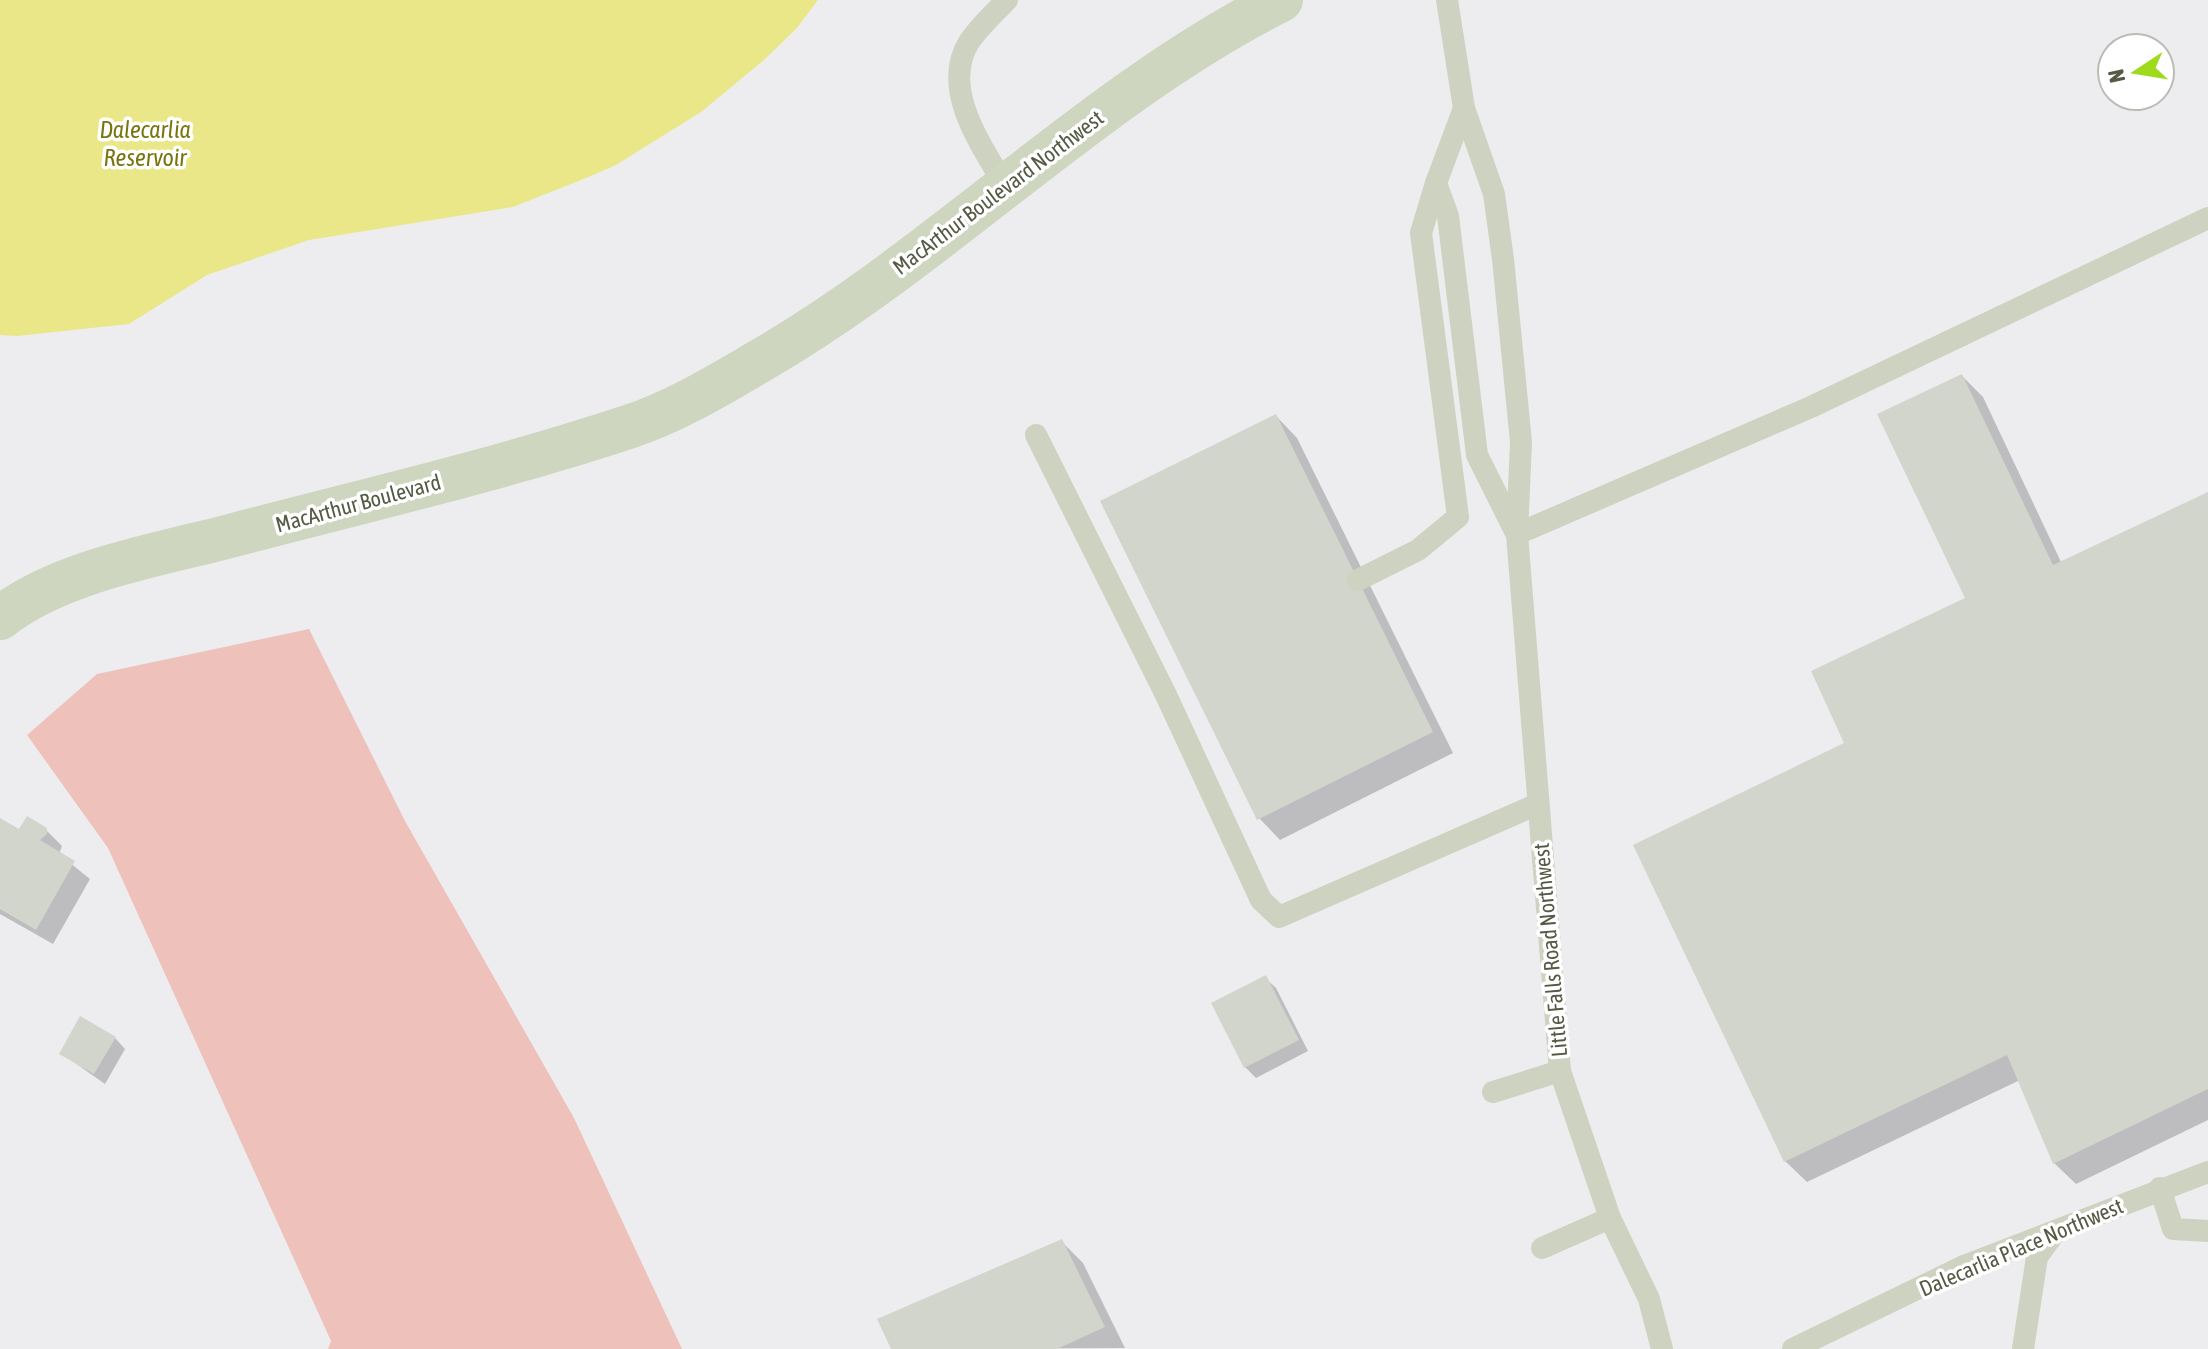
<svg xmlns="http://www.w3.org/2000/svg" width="2208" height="1349" viewBox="0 0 2208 1349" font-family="'Asap Condensed',sans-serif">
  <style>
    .green { fill: #eec2ba }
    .water { fill: #eae788 }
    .shadow { fill: #0003 }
    .building { fill: #d1d5cb }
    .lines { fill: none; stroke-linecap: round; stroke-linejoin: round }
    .service { stroke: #ced2c0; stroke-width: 22 }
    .secondary { stroke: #cfd6bf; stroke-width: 44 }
    .labels { text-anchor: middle; stroke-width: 7; stroke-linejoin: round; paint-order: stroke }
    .street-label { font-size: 22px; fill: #555a45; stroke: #fff }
    .water-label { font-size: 24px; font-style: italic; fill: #78750f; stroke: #fff }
  </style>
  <rect width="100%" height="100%" fill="#ededef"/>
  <polygon class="green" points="309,629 405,821 574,1118 682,1349 328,1349 331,1341 108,848 27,735 97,674"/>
  <polygon class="water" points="0,0 818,0 797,28 764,60 701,112 616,165 586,178 513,207 309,240 207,275 129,324 17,336 0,335"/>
  <g class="shadow">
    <polygon points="1962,376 1983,397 2062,564 2208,494 2208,1120 2076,1184 2054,1163 2020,1080 1807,1182 1785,1161 1847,744 1968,599"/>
    <polygon points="1276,416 1297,438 1453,753 1280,840 1259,818"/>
    <polygon points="0,821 20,832 45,829 62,846 59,854 90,879 53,944 0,914"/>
    <polygon points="1265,978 1276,988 1308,1051 1256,1078 1245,1067"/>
    <polygon points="115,1038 125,1049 105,1084 61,1053"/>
    <polygon points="1062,1242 1083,1263 1125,1348 893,1349"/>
  </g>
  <g class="building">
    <polygon points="1962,374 2053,565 2208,492 2208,1089 2053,1164 2007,1055 1784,1162 1633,845 1844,743 1811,671 1965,598 1877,414"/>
    <polygon points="1276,414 1433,732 1257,820 1100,501"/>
    <polygon points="27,816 47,828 47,834 40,840 75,861 36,930 0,909 0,818 19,829"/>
    <polygon points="1266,975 1299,1040 1244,1068 1211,1003"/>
    <polygon points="80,1016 116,1037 94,1074 59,1054"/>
    <polygon points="1062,1239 1105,1327 1057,1349 891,1349 877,1319"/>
  </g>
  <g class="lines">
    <g class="service">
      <polyline points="1447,0 1464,108 1494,194 1503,259 1521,442 1517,534 1560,1071 1610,1218 1649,1299 1662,1349"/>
      <polyline points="1464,108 1436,183 1448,216 1477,455 1516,533"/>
      <path d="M1005,186c-23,-40 -65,-97 -36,-144 10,-15 25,-29 38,-42"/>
      <polyline points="1036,435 1166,695 1261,900 1279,917 1538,804"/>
      <polyline points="1517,534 1811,407 2208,218"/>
      <polyline points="1358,580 1418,550 1458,517 1421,233 1436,183"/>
      <polyline points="1493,1092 1560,1071"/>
      <polyline points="2160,1188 2173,1229 2208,1231"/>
      <polyline points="1542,1248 1610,1218"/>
      <polyline points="1793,1349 1964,1266 2208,1172"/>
      <polyline points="2023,1349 2037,1257 2056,1231"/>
    </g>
    <path class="secondary" d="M0,618c59,-47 158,-63 230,-82 133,-35 268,-66 398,-109 46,-15 89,-41 130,-65 184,-106 333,-266 523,-362"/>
  </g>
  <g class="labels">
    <g class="street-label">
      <text transform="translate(998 192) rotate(-37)" y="8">MacArthur Boulevard Northwest</text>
      <text transform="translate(358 503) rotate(-15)" y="8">MacArthur Boulevard</text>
      <text transform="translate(1550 950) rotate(-95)" y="8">Little Falls Road Northwest</text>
      <text transform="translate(2021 1247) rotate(-23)" y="8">Dalecarlia Place Northwest</text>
    </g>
    <g class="water-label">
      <text x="145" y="138">Dalecarlia<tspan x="145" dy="28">Reservoir</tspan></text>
    </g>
  </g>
  <g transform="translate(2136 72) rotate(258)"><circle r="38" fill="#ffffff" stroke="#bbbdb5" stroke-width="2"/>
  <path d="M0-6L14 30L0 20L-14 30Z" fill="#9ddb1b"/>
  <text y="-12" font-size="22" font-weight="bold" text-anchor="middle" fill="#555a45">N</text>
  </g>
</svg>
